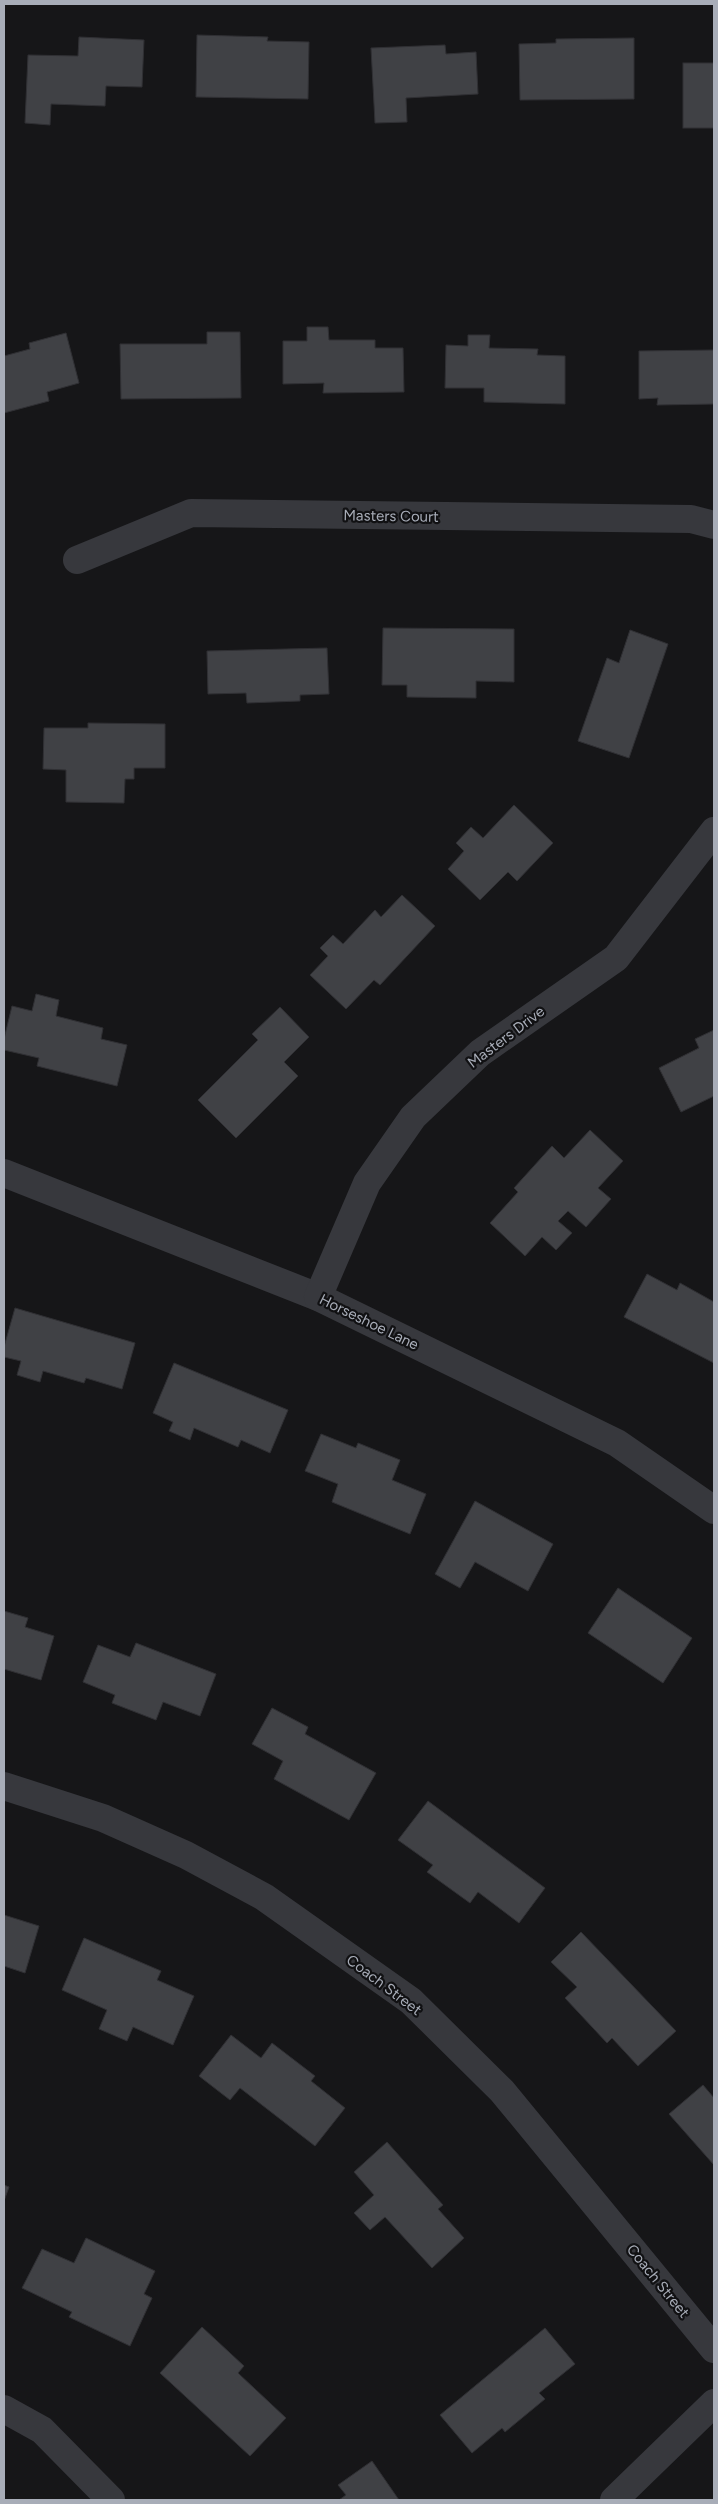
<svg xmlns="http://www.w3.org/2000/svg" width="718" height="2504" viewBox="0 0 718 2504" font-family="Figtree,sans-serif">
  <style>
    .building { fill: #404145; stroke: #303034 }
    .lines { fill: none; stroke-linecap: round; stroke-linejoin: round }
    .minor { stroke: #37383d; stroke-width: 28 }
    .labels { text-anchor: middle; stroke-width: 4.5; stroke-linejoin: round; paint-order: stroke }
    .street-label { font-size: 15px; fill: #a8adb8; stroke: #111113 }
  </style>
  <rect width="100%" height="100%" fill="#161618"/>
  <g class="building">
    <polygon points="197,35 268,37 267,41 309,42 308,99 196,97"/>
    <polygon points="79,37 144,40 142,87 106,86 105,106 51,104 50,125 25,123 28,55 78,56"/>
    <polygon points="634,38 634,99 520,100 519,44 556,43 556,39"/>
    <polygon points="445,45 446,54 476,52 478,94 406,98 407,122 375,123 371,48"/>
    <rect x="683" y="63" width="31" height="65"/>
    <polygon points="307,327 328,327 329,340 375,340 375,348 403,348 404,392 323,393 324,383 283,384 283,341 307,341"/>
    <polygon points="207,332 240,332 241,398 121,399 120,344 207,344"/>
    <polygon points="66,333 79,383 47,392 49,401 4,413 4,356 30,349 29,343"/>
    <polygon points="468,335 490,335 489,348 538,349 537,355 565,356 565,404 484,402 484,388 445,388 446,345 468,346"/>
    <polygon points="714,350 714,404 657,405 658,398 639,399 639,351"/>
    <polygon points="383,628 514,629 514,682 476,681 476,698 407,697 407,685 382,685"/>
    <polygon points="630,630 668,644 629,758 578,741 607,658 619,663"/>
    <polygon points="327,648 329,694 300,695 300,701 247,703 246,693 208,694 207,651"/>
    <polygon points="88,723 165,724 165,768 134,768 134,779 125,779 124,803 66,802 66,770 43,769 44,728 88,728"/>
    <polygon points="514,805 553,843 517,881 508,872 480,900 448,869 464,851 456,843 471,827 483,838"/>
    <polygon points="402,895 435,926 380,985 374,980 346,1009 310,975 328,956 320,948 333,935 343,944 375,910 381,917"/>
    <polygon points="36,994 59,1000 56,1016 103,1028 101,1039 127,1045 117,1086 37,1066 39,1058 4,1050 4,1039 12,1006 32,1011"/>
    <polygon points="280,1007 309,1037 284,1062 298,1076 236,1138 198,1100 258,1040 252,1034"/>
    <polygon points="714,1030 714,1096 681,1112 659,1068 699,1048 695,1039"/>
    <polygon points="590,1130 623,1161 598,1188 611,1199 586,1227 568,1211 558,1221 572,1233 556,1250 542,1237 525,1256 490,1223 518,1192 514,1188 552,1146 564,1158"/>
    <polygon points="647,1274 677,1290 680,1283 714,1302 714,1363 624,1317"/>
    <polygon points="15,1308 135,1343 122,1389 86,1378 84,1383 43,1371 40,1382 17,1375 21,1361 4,1357 4,1347"/>
    <polygon points="174,1363 288,1410 270,1453 241,1440 238,1447 194,1428 190,1440 169,1431 173,1422 153,1413"/>
    <polygon points="321,1434 356,1448 358,1443 400,1460 392,1480 426,1494 410,1534 332,1502 338,1484 305,1471"/>
    <polygon points="475,1501 553,1544 528,1591 475,1562 460,1588 435,1574"/>
    <polygon points="618,1588 692,1638 663,1683 588,1633"/>
    <polygon points="4,1611 28,1618 25,1627 54,1636 41,1680 4,1669"/>
    <polygon points="136,1643 216,1674 200,1716 163,1702 156,1720 112,1703 115,1695 83,1682 98,1645 130,1657"/>
    <polygon points="272,1708 308,1727 305,1734 376,1773 349,1820 274,1779 283,1761 252,1744"/>
    <polygon points="428,1801 545,1888 519,1923 478,1892 470,1903 427,1872 433,1865 398,1840"/>
    <polygon points="4,1915 39,1926 25,1973 4,1966"/>
    <polygon points="581,1932 676,2031 638,2066 612,2038 607,2043 565,1998 577,1987 551,1962"/>
    <polygon points="84,1938 161,1971 157,1980 194,1996 173,2045 133,2027 127,2041 99,2029 107,2010 62,1990"/>
    <polygon points="231,2035 261,2058 272,2043 315,2076 311,2081 345,2108 315,2146 240,2088 230,2100 199,2076"/>
    <polygon points="703,2085 714,2098 714,2165 669,2114"/>
    <polygon points="387,2142 443,2205 438,2209 464,2238 432,2268 385,2217 370,2230 354,2213 374,2195 354,2172"/>
    <polygon points="4,2185 9,2187 4,2201"/>
    <polygon points="86,2238 155,2271 144,2294 152,2298 130,2346 69,2317 72,2312 22,2288 42,2249 74,2263"/>
    <polygon points="202,2327 244,2366 238,2373 286,2418 250,2456 160,2373"/>
    <polygon points="545,2328 575,2364 539,2393 545,2399 505,2432 502,2428 472,2453 440,2415"/>
    <polygon points="372,2461 399,2500 339,2500 346,2495 338,2485"/>
  </g>
  <g class="lines">
    <g class="minor">
      <polyline points="77,560 191,513 691,519 714,525"/>
      <polyline points="4,1173 318,1297 617,1443 714,1510"/>
      <polyline points="318,1297 367,1183 413,1117 480,1053 616,958 714,831"/>
      <polyline points="4,1786 103,1818 186,1855 264,1897 411,2001 502,2091 714,2349"/>
      <polyline points="4,2409 42,2430 111,2500"/>
      <polyline points="614,2500 714,2403"/>
    </g>
  </g>
  <g class="labels">
    <g class="street-label">
      <text transform="translate(391 516) rotate(1)" y="5">Masters Court</text>
      <text transform="translate(506 1037) rotate(-37)" y="5">Masters Drive</text>
      <text transform="translate(369 1322) rotate(26)" y="5">Horseshoe Lane</text>
      <text transform="translate(384 1985) rotate(37)" y="5">Coach Street</text>
      <text transform="translate(658 2281) rotate(51)" y="5">Coach Street</text>
    </g>
  </g>
  <rect width="718" height="2504" fill="none" stroke="#a8adb8" stroke-width="10"/>
</svg>
